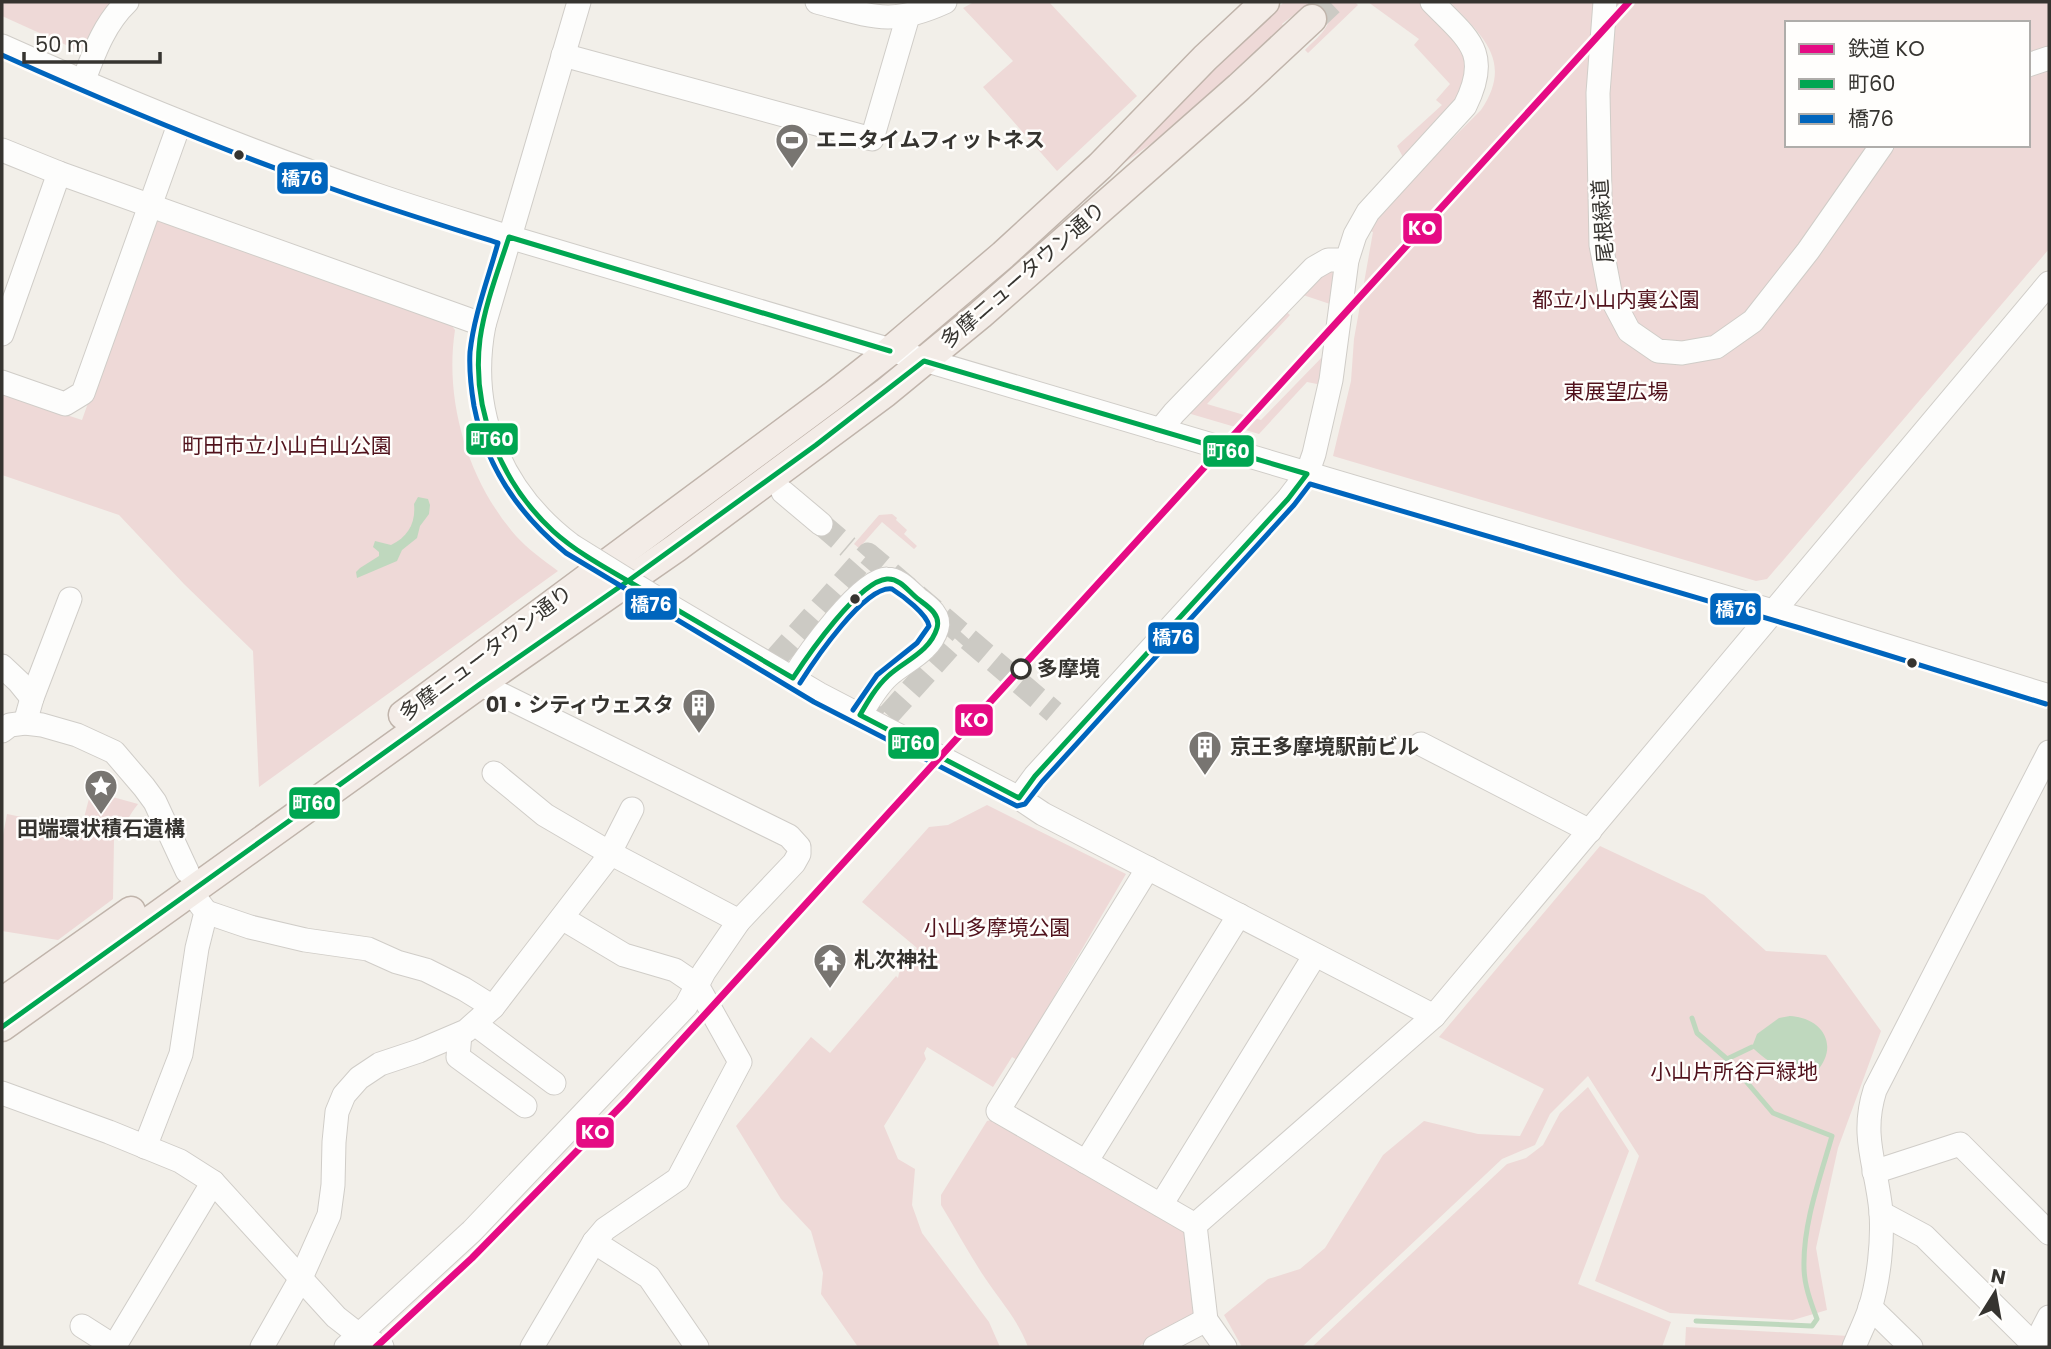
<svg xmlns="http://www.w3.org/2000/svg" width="2051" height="1349" viewBox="0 0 2051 1349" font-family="Poppins,'Noto Sans JP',sans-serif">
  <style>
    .green { fill: #eed9d7; fill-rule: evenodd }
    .water { fill: #bfd8be }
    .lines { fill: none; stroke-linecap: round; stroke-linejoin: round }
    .stream { stroke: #bfd8be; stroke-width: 5 }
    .minor-tunnel { stroke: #cccac4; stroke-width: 23; stroke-dasharray: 23 11; stroke-linecap: butt }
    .major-tunnel { stroke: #cccac4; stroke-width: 28; stroke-dasharray: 28 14; stroke-linecap: butt }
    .minor-casing { stroke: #d0cdc8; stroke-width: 25 }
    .major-casing { stroke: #c0b4ab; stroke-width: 31 }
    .minor { stroke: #fdfdfc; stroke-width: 23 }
    .major { stroke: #f3ece7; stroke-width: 28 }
    .minor-bridge-casing { stroke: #d0cdc8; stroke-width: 25; stroke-linecap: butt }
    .minor-bridge { stroke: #fdfdfc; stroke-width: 23 }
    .bus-1-casing { stroke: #fffefc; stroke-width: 10 }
    .bus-2-casing { stroke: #fffefc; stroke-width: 10 }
    .bus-1 { stroke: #00a651; stroke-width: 5 }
    .bus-2 { stroke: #0065bd; stroke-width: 5 }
    .rail-1-casing { stroke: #fffefc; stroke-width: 12 }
    .rail-1 { stroke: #e50b84; stroke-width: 7 }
    .bus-dot { fill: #363430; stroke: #fffefc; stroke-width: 2.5 }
    .stop-dot { fill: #fffefc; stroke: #363430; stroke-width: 3.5 }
    .labels { text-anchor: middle; stroke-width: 5; stroke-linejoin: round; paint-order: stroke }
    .poi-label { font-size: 21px; font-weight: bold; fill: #363430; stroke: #fffefc; text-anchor: start }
    .street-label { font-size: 21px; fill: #363430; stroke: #fffefc }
    .park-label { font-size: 21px; fill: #51121c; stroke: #fffefc }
    .stop-label { font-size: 21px; font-weight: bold; fill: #363430; stroke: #fffefc; text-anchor: start }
    .line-badge { stroke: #fffefc; stroke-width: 2.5 }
    .badge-label { font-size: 19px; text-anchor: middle; font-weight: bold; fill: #fff }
  </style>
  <rect width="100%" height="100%" fill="#f2efe9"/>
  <g class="green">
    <polygon points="2,2 114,2 86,47 77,50 2,16"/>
    <polygon points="974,2 1049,2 1137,96 1057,171 983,87 1013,61 963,8"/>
    <path d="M1284,2h71l3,3 -50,48 -3,-3c12,-12 31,-26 23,-44 -17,-6 -33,8 -46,18l3,4 -106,96 -62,44 53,-61z"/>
    <polygon points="1368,2 1420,2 1459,42 1466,54 1465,89 1404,159 1397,146 1442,105 1436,100 1450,84 1414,45 1419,39"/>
    <path d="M1450,2h599v247l-282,330 -11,2 -423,-125 18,-75 3,-42 19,-107 -6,-2 15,-21 99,-99c33,-49 1,-74 -31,-108zM1787,23h241v122h-241z"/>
    <path d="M162,218l287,104 6,8c-11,71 13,151 61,206 12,13 27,24 42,35l-299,216 -6,-136 -69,-67 -65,-69 -117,-40v-81l80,26 71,-199z"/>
    <polygon points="1330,270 1336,274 1333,305 1300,294"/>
    <polygon points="1283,309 1290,315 1207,404 1261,420 1328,351 1322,385 1307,382 1259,434 1191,414 1189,409"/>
    <polygon points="892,514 897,518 896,520 907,530 904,534 917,546 914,549 882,522 859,548 854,544 879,515"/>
    <path d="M91,791l47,13c-9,11 -14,24 -24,35l-1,60 -55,41 -56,-9v-91l5,-26 74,15z"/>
    <polygon points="987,805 1126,874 1017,1060 1012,1057 993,1087 927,1047 924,1053 926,1059 884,1126 898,1159 915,1169 912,1205 922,1233 989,1322 1000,1347 858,1347 821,1294 823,1273 811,1231 781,1199 736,1126 811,1037 830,1053 896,976 898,978 899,973 917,948 862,902 929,827 948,825"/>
    <polygon points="1600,846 1704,895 1766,951 1826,955 1881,1031 1838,1148 1816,1248 1827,1310 1793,1320 1670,1313 1595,1281 1639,1156 1588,1076 1550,1114 1535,1145 1502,1159 1302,1347 1242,1347 1224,1315 1268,1279 1300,1269 1325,1248 1383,1155 1424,1121 1478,1134 1520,1136 1544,1089 1439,1037"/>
    <polygon points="1588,1087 1629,1151 1578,1284 1671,1322 1662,1347 1312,1347 1507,1164 1526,1158 1543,1145 1560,1113"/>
    <path d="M995,1119l188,108 5,9 8,71 -4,11 -55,29h-109c-10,-28 -31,-50 -47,-75 -14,-22 -26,-44 -40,-67v-10l46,-74z"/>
    <polygon points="1686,1327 1849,1336 1844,1347 1685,1347"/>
  </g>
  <g class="water">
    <path d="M418,497l10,2 2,6 -1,9 -9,12 -3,12 -15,12 -5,11 -40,17 -1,-6 4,-4 19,-12v-4l-6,-5 2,-6 16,4c17,-8 25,-22 23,-41z"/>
    <path d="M1790,1016c33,2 50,30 26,56 -5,0 -13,2 -18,1 -17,-2 -34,-14 -46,-26l5,-13 22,-16z"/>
  </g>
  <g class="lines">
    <g class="stream">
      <polyline points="1692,1018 1697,1033 1727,1059"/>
      <path d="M1696,1321l116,5 5,-7c-6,-16 -13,-34 -13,-52 -1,-44 16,-89 28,-131l-59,-23 -46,-54 25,-12"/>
    </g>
    <g class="minor-tunnel">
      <polyline points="821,524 848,547"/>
      <polyline points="775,659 868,554 1054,712"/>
      <polyline points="860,708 883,721 962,633"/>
    </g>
    <polyline class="major-tunnel" points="1312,19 1330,2"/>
    <defs>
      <g id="minor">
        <path d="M817,2c54,14 74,25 128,0"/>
        <polyline points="1605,2 1598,93 1601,245 1611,297 1629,331 1658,351 1682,353 1716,347 1753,321 1808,251 1882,145"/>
        <path d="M2,46c123,55 248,106 375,149 44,15 88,28 132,42l1294,383 246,76"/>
        <polyline points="563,55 872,139 908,16"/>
        <polyline points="2028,65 2049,58"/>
        <path d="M83,82c11,-29 21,-58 44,-80"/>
        <polyline points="2,150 59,173 484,325"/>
        <polyline points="2,334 59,173"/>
        <polyline points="2,382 65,404 83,393 180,122"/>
        <polyline points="1160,430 1174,413 1314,268 1328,260 1347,260"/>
        <polyline points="783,492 821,524"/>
        <path d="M571,545c-70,-53 -104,-132 -87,-220l95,-323"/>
        <polyline points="653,596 819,694 1019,798 1043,814 1434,1016"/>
        <polyline points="2,666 19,682 32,698"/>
        <path d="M793,678c13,-21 69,-100 94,-99 12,0 22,12 31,20 9,7 23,16 19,29 -7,24 -33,33 -49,48 -12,11 -20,26 -28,39"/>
        <polyline points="25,723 32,698 70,599"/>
        <polyline points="2,731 10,725 25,723 42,725 77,735 114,752 144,787 155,802 187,871"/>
        <polyline points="1421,744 1590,831"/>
        <polyline points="494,773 545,815 610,853 739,921"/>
        <path d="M1019,798l16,-22 253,-277 19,-25 7,-20 17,-74 16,-120 8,-25 13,-23 97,-106c27,-54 3,-67 -33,-104"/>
        <polyline points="1148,868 998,1111 1195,1225"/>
        <polyline points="206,912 250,927 305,940 368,949 397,962 426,970 464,989 493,1007"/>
        <polyline points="475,1024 554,1083"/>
        <polyline points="460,1034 458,1057 525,1106"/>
        <polyline points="2,1093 109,1132 180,1161 213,1182 336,1317 359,1335 382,1347"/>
        <polyline points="145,1147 181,1054 197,948 206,912 197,900"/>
        <polyline points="1086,1162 1239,915"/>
        <polyline points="1874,1172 1960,1144 2049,1233"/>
        <polyline points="1161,1205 1315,955"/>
        <polyline points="1881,1213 1924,1236 2036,1347"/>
        <polyline points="1195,1225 1434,1016 2049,283"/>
        <polyline points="1195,1225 1206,1320 1225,1347"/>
        <polyline points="594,1242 649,1277 697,1347"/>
        <polyline points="1870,1307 1911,1347"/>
        <polyline points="82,1326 115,1347"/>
        <polyline points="2034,1346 2049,1317"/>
        <polyline points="114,1347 213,1182"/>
        <polyline points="262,1347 300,1280 329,1215 333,1185 334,1142 337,1112 344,1095 359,1078 380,1064 419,1051 466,1031 493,1007 606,860 632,809"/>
        <polyline points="346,1347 472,1231 686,1006 704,972 739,921 794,863 799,854 799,847 789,836 480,684"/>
        <polyline points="532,1347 594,1242 605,1229 678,1179 740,1062 697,985 675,970 624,955 562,918"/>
        <polyline points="1155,1347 1206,1320"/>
        <path d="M1854,1347c5,-13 12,-26 16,-39 9,-28 13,-68 11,-96 -4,-46 -21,-75 -6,-122l174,-338"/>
      </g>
      <g id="major">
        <polyline points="403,715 834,395 890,351 1003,255 1100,166 1205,58 1265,2"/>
        <polyline points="2,1002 131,911"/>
        <polyline points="2,1027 480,684 676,548 885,393 980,315 1239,87 1312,19"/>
      </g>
    </defs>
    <use href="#minor" class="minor-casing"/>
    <use href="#major" class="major-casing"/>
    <use href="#minor" class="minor"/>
    <use href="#major" class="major"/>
    <defs>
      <polyline id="minor-bridge" points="571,545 653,596"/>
    </defs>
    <use href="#minor-bridge" class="minor-bridge-casing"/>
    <use href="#minor-bridge" class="minor-bridge"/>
    <defs>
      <g id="bus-1">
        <path d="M924,361l383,113 -19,25 -253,277 -16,22 -159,-83c8,-14 16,-28 28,-39 16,-15 42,-24 49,-48 4,-14 -10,-22 -19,-29 -9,-7 -18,-21 -31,-20 -28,2 -79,76 -94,99l-165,-97 188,-136z"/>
        <path d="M628,581c-26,-15 -53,-30 -75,-50 -52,-48 -82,-121 -73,-192 5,-35 18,-68 29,-102l381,114"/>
        <polyline points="2,1027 480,684 628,581"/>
      </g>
      <g id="bus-2">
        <path d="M2,55c107,48 214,93 325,132 56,20 114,38 171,56 -10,36 -24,72 -28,109 -1,18 1,36 4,54 12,61 44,108 92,147l248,149 203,104 8,-2 17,-22 252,-277 16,-21 490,144 246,76"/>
        <path d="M800,683c14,-22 65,-98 92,-94 11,7 35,25 37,37l-12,17 -40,32 -24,35"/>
      </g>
    </defs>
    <use href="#bus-1" class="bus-1-casing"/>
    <use href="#bus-2" class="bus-2-casing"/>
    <use href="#bus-1" class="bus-1"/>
    <use href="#bus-2" class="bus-2"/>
    <defs>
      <polyline id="rail-1" points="376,1347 472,1258 626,1101 1629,2"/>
    </defs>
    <use href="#rail-1" class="rail-1-casing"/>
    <use href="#rail-1" class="rail-1"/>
  </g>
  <defs>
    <symbol id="stadium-pin" viewBox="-11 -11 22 30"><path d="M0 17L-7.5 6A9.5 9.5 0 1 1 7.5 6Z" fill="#787571" stroke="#fffefc"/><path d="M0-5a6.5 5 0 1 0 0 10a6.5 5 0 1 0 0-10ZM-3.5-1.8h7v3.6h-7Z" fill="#fff"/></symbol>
    <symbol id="building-pin" viewBox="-11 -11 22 30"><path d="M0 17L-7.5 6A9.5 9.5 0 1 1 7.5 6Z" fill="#787571" stroke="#fffefc"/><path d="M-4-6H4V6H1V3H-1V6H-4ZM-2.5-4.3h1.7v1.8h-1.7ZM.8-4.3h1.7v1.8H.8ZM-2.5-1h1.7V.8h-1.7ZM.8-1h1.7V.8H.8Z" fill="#fff"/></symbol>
    <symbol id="sight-pin" viewBox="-11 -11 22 30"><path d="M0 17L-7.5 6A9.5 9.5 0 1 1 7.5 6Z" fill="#787571" stroke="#fffefc"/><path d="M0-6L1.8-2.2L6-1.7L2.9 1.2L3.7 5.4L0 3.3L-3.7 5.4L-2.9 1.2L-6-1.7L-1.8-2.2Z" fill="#fff"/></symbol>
    <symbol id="temple-pin" viewBox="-11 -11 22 30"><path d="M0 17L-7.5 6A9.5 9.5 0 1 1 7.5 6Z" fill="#787571" stroke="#fffefc"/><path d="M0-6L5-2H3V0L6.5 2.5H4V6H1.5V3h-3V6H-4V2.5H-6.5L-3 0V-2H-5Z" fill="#fff"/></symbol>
  </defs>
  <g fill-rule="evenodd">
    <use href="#stadium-pin" x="773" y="121" width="38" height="52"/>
    <use href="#building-pin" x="680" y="686" width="38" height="52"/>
    <use href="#building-pin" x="1186" y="728" width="38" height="52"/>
    <use href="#sight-pin" x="82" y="767" width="38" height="52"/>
    <use href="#temple-pin" x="811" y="941" width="38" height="52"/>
  </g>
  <g class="bus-dot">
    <circle cx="239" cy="155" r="6"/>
    <circle cx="855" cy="599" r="6"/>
    <circle cx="1912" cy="663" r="6"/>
  </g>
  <circle class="stop-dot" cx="1021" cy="669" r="9"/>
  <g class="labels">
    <g class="poi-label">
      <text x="816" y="147">エニタイムフィットネス</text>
      <text x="674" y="712" text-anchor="end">01・シティウェスタ</text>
      <text x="1230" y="754">京王多摩境駅前ビル</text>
      <text x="101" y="836" text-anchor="middle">田端環状積石遺構</text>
      <text x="854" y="967">札次神社</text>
    </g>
    <g class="street-label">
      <text transform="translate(1603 221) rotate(-94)" y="7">尾根緑道</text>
      <text transform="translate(1023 275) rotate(-41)" y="7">多摩ニュータウン通り</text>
      <text transform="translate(486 653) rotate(-37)" y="7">多摩ニュータウン通り</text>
    </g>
    <g class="park-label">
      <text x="1616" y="307">都立小山内裏公園</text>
      <text x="1616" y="399">東展望広場</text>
      <text x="287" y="453">町田市立小山白山公園</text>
      <text x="997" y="935">小山多摩境公園</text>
      <text x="1734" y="1079">小山片所谷戸緑地</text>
    </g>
    <g class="stop-label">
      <text x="1037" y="676">多摩境</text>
    </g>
  </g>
  <g class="line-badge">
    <rect x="276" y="161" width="53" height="34" rx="7" fill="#0065bd"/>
    <rect x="1402" y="212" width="41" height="33" rx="7" fill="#e50b84"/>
    <rect x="465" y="422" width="54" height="34" rx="7" fill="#00a651"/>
    <rect x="1202" y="434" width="53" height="34" rx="7" fill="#00a651"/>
    <rect x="624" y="587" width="54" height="34" rx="7" fill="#0065bd"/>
    <rect x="1709" y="592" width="53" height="34" rx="7" fill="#0065bd"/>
    <rect x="1147" y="621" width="53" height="34" rx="7" fill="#0065bd"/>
    <rect x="954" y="703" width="40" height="34" rx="7" fill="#e50b84"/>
    <rect x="887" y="726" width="53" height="34" rx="7" fill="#00a651"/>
    <rect x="288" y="786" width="53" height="34" rx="7" fill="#00a651"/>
    <rect x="575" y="1116" width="40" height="33" rx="7" fill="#e50b84"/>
  </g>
  <g class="badge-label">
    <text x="302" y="185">橋76</text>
    <text x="1422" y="235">KO</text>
    <text x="492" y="446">町60</text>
    <text x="1228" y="458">町60</text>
    <text x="651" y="611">橋76</text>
    <text x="1736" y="616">橋76</text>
    <text x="1173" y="644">橋76</text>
    <text x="974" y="727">KO</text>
    <text x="913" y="750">町60</text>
    <text x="314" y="810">町60</text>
    <text x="595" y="1139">KO</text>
  </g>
  <rect width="2051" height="1349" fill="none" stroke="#363430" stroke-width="7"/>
  <rect x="1785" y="21" width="245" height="126" fill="#fffefc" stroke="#afadaa" stroke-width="2"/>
  <rect x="1799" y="44" width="35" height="10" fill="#e50b84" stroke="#afadaa" stroke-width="2"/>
  <text x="1848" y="56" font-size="21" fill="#363430">鉄道 KO</text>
  <rect x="1799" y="79" width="35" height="10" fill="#00a651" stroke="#afadaa" stroke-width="2"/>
  <text x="1848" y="91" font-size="21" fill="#363430">町60</text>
  <rect x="1799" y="114" width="35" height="10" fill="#0065bd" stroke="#afadaa" stroke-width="2"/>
  <text x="1848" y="126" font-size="21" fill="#363430">橋76</text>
  <g transform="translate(1995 1293) rotate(11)" stroke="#fffefc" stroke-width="5" paint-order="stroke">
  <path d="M0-5L12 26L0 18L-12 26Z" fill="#363430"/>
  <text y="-10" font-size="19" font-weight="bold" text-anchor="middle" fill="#363430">N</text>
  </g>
  <path d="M24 52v10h136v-10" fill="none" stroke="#363430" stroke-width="3.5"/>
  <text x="35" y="52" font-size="21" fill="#363430" stroke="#fffefc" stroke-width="5" paint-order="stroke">50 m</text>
</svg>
